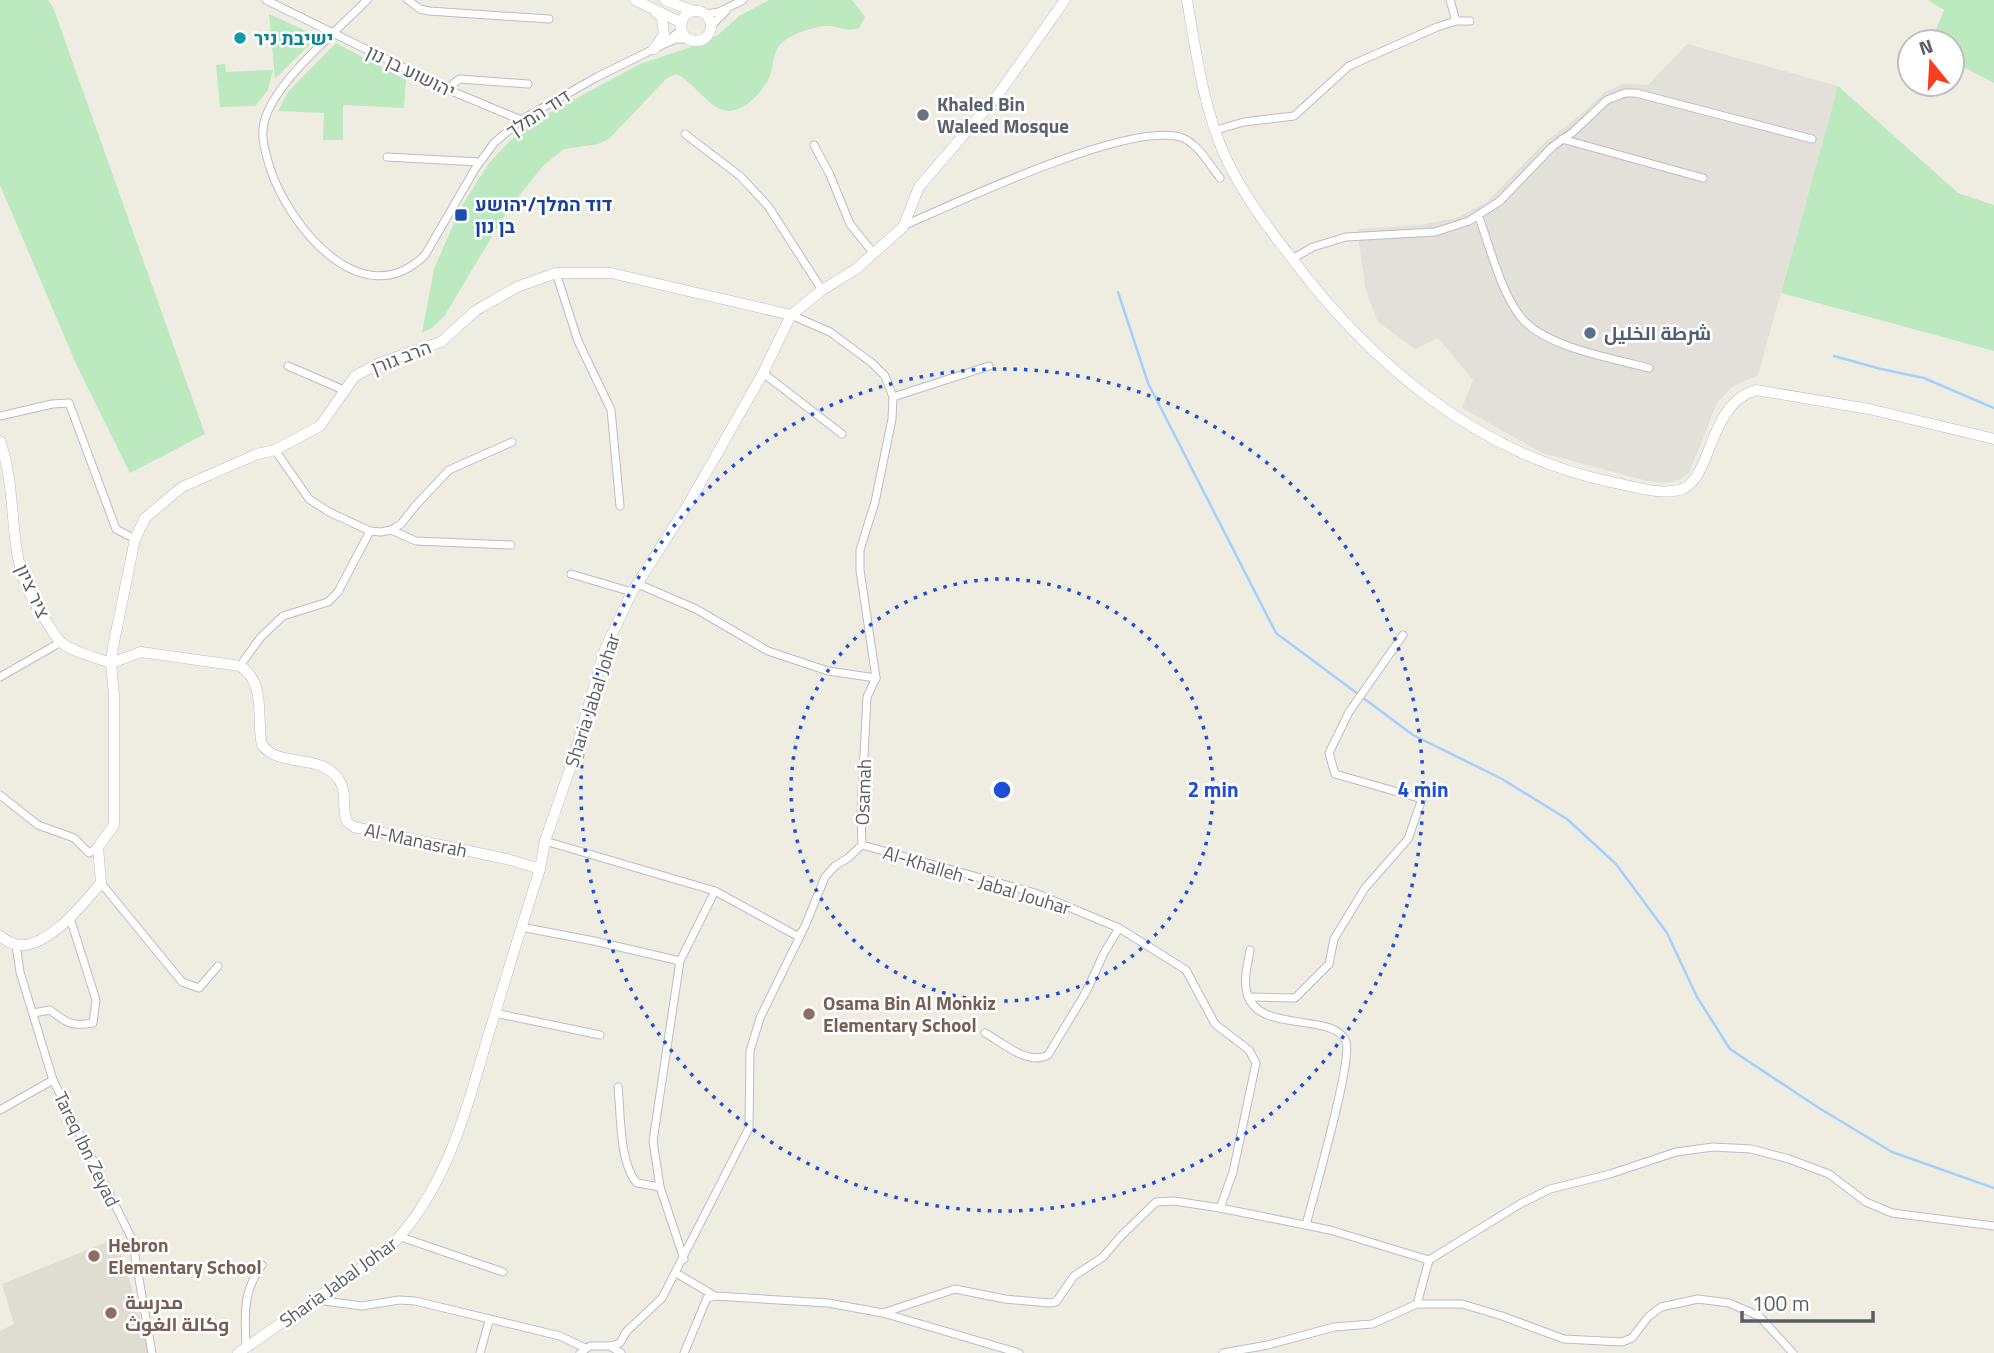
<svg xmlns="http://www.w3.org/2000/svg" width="1994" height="1353" viewBox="0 0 1994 1353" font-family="'Titillium Web',Cairo,Heebo,sans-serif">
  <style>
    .industrial { fill: #e3e0da }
    .education { fill: #dfdcd1 }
    .green { fill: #bce9bf }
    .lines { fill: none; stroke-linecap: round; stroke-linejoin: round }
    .stream { stroke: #a3d0ff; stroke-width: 2.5 }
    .minor-casing { stroke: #babdc3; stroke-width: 9 }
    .tertiary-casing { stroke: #babdc3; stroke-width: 11 }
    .minor { stroke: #fff; stroke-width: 7 }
    .tertiary { stroke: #fff; stroke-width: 10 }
    .ring { fill: none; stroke: #1d4ed8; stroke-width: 3.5; stroke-dasharray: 3.5 7 }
    .culture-dot { fill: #0f9aa8; stroke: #fff; stroke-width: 2.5 }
    .worship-dot { fill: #6b7280; stroke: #fff; stroke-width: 2.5 }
    .transit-dot { fill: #1a4fb4; stroke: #fff; stroke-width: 2.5 }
    .service-dot { fill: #5c6f8a; stroke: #fff; stroke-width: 2.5 }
    .education-dot { fill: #8d6e63; stroke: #fff; stroke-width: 2.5 }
    .labels { text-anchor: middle; stroke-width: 5; stroke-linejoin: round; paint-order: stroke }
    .culture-label { font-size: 19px; font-weight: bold; fill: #0d838f; stroke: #fff; text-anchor: start }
    .street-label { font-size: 19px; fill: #5b5f65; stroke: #fff }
    .worship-label { font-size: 19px; font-weight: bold; fill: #5b616d; stroke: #fff; text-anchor: start }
    .transit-label { font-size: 19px; font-weight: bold; fill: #164399; stroke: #fff; text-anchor: start }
    .service-label { font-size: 19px; font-weight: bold; fill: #4e5e75; stroke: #fff; text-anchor: start }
    .education-label { font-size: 19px; font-weight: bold; fill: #785e54; stroke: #fff; text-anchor: start }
    .centre { fill: #1d4ed8; stroke: #fff; stroke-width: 3.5 }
    .ring-label { font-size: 21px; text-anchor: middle; font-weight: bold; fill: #1d4ed8; stroke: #fff; stroke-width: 5; stroke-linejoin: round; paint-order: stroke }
  </style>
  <rect width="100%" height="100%" fill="#efede2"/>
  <polygon class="industrial" points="1687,44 1838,86 1758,375 1732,387 1717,403 1689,473 1678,480 1665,483 1647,481 1542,453 1462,408 1473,380 1438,338 1415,349 1378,322 1366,291 1357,229 1420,225 1456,218 1487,202 1545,142 1579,116 1605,92 1623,84 1648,85"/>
  <polygon class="education" points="117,1238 144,1331 148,1353 0,1353 0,1331 14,1324 2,1284"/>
  <g class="green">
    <polygon points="0,0 48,0 53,7 205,434 130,473 77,366 0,185"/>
    <path d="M769,0h83l13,17 -6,11c-12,4 -19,-1 -31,-2 -13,0 -37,8 -46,17 -10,8 -8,24 -13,35 -7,15 -28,38 -46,32 -18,-6 -29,-28 -47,-36l-9,4 -58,61 -11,5 -34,5 -21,17 -34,42 -64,107 -12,12 -11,6 12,-64 26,-60 29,-46 20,-21 20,-17 22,-13 89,-48 63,-21 15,-8 21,-19z"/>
    <polygon points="1928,0 1994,0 1994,83 1952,61 1952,42 1931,42 1944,10"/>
    <polygon points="269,14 318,36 275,79"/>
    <polygon points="336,43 406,80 404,108 343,105 343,140 323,140 324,113 278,111 288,92"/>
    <polygon points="225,64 226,72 273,70 268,90 255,106 220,107 216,65"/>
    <polygon points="1838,86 1958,193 1994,205 1994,351 1781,293"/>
  </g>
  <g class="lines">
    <g class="stream">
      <polyline points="1118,292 1148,383 1276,633 1413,735 1502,779 1567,819 1616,864 1667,933 1697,997 1730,1049 1819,1108 1892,1152 1994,1188"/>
      <polyline points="1834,356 1881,369 1924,378 1994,408"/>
    </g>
    <defs>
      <g id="minor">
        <polyline points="266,0 449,90 521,120"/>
        <path d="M367,0c-30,31 -87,77 -101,116 -7,18 -1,35 4,52 19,58 92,149 155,87l50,-86 19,-26 27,-23 76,-43 67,-33 12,-5h14"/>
        <polyline points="408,0 420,9 429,11 549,19"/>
        <polyline points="1450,0 1456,21"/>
        <polyline points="705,14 719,12 743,0"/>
        <polyline points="710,27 726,11"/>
        <polyline points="670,39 682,29"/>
        <polyline points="449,90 454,83 460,79 528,84"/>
        <polyline points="1216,130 1244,122 1294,116 1349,66 1437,27 1456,21 1470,21"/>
        <polyline points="685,134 740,176 768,206 822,290"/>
        <polyline points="1562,139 1703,178"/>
        <polyline points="814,145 830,175 850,224 874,254"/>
        <polyline points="387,157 479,162"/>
        <path d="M1478,215c12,31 22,75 42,101 23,31 92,42 129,52"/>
        <path d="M903,226c55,-24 224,-104 277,-89 17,5 29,27 40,41"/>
        <polyline points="1292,259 1313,247 1346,237 1435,232 1469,221 1500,201 1552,147 1573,132 1607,100 1625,93 1636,93 1812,139"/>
        <polyline points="556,273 578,341 611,410 620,506"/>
        <polyline points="288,366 346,391"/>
        <polyline points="763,373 842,434"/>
        <polyline points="893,397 989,366"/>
        <polyline points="0,416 52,404 69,403 116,529 135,539"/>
        <polyline points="275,450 309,499 329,512 370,531 381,532 391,530 401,524 416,505 449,470 512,442"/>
        <polyline points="391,530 416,541 511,545"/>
        <polyline points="571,574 632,592"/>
        <polyline points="638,584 696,609 768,651 828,671 876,678"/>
        <polyline points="240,666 260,638 283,616 328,602 338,592 370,531"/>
        <polyline points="0,677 61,642"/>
        <polyline points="0,795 38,825 74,838 89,853 98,847"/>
        <polyline points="545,841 715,891 799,937 801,932"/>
        <polyline points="862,845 1035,893 1119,928 1186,970 1215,1024 1249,1050 1256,1063 1233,1172 1220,1208"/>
        <polyline points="101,883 182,982 199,988 218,966"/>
        <polyline points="521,927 594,941 680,961"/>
        <polyline points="16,945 20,972 53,1080 132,1239 152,1353"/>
        <path d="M1250,950c-2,14 -7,29 -3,43 11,42 88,18 99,49 7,19 -33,155 -40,183"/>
        <polyline points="1248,997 1295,998 1329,964 1334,939 1365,888 1408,839 1422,799 1335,774 1329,753 1349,712 1403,635"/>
        <path d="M33,1013l17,-3c17,13 21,17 43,13l3,-23 -26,-82"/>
        <polyline points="495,1013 600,1035"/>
        <path d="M985,1033c18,10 43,33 63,22l38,-63 18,-39 15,-25"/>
        <path d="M618,1087c3,27 1,76 19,96l23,4"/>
        <polyline points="0,1110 53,1080"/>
        <polyline points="401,1237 503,1272"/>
        <polyline points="684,1259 660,1187 653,1141 680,961 715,891"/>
        <polyline points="676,1273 715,1296 828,1303 883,1313 1019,1353"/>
        <polyline points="317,1300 362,1306 399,1300 415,1301 560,1336 585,1348"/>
        <polyline points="1417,1304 1429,1260 1520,1204 1550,1189 1610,1174 1676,1152 1713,1147 1751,1149 1789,1159 1829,1174 1866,1202 1892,1213 1994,1226"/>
        <polyline points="883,1313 955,1289 1005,1299 1049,1303 1056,1302 1074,1276 1103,1257 1121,1236 1156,1202 1174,1201 1220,1208 1330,1230 1429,1260"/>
        <polyline points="610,1346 621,1353"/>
        <path d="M246,1347c-1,-32 -4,-55 16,-82"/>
        <polyline points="480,1353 489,1321"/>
        <polyline points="580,1353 590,1346 610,1346 620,1343 626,1332 662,1298 749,1128 750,1051 760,1018 805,926 825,877 835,866 848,858 862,845 861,814 867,697 876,678 860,570 860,550 875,502 892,419 893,397 885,376 872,363 830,332 791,315"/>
        <polyline points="684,1353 707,1298 715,1296"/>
        <polyline points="1223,1353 1268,1345 1334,1327 1372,1324 1417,1304 1462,1304 1502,1316 1564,1339 1622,1342 1632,1338 1648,1317 1661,1307 1698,1299 1729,1303 1759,1316 1793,1353"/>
      </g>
      <g id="tertiary">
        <polyline points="635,0 682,23"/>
        <polyline points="665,0 693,11"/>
        <path d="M1187,0c9,52 16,105 37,154 15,33 43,73 66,102 80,107 187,198 321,226 21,4 46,13 68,8 34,-8 27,-85 77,-100l113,19 125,30"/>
        <circle cx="696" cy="26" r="15"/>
        <polyline points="654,49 664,35 662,18 656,12"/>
        <path d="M0,441c13,37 11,74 17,111 4,25 15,49 29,69 5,7 9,17 16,22 13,10 33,14 49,20"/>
        <path d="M111,663l30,-11 99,14c27,17 16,53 22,79 19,24 59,7 77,35 9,13 2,28 8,42l7,5 153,32 33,10"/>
        <path d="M0,936c4,3 10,7 15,8 29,9 69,-41 86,-61l-3,-36 16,-22v-129l-3,-33 2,-16 22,-108 10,-21 37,-31 75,-33 18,-4 45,-24 35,-50 27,-14 59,-20 34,-31 42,-24 39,-14h55l180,42"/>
        <path d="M238,1353l150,-104c59,-59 78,-139 101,-216 17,-55 33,-109 51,-164l5,-28 26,-75 34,-117 27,-57 57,-89 74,-130 28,-58 31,-25 34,-21 47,-42 16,-40 78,-91 68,-96"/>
      </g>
    </defs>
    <use href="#minor" class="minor-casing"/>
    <use href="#tertiary" class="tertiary-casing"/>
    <use href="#minor" class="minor"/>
    <use href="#tertiary" class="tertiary"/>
  </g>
  <g class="ring">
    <circle cx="1002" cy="790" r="211"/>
    <circle cx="1002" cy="790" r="421"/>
  </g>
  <circle class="culture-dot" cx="240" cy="38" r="7"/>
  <circle class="worship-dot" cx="923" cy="115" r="7"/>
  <rect class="transit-dot" x="454" y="208" width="14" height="14" rx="3.5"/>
  <circle class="service-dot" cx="1590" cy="333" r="7"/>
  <g class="education-dot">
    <circle cx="809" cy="1014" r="7"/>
    <circle cx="94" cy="1256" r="7"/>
    <circle cx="111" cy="1313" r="7"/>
  </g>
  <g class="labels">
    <g class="culture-label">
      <text x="254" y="45">ישיבת ניר</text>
    </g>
    <g class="street-label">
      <text transform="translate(411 71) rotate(26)" y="7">יהושוע בן נון</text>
      <text transform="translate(538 113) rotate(-33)" y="7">דוד המלך</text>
      <text transform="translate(401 357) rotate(-21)" y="7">הרב גורן</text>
      <text transform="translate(33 591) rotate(66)" y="7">ציר ציון</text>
      <text transform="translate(592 700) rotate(-72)" y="7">Sharia Jabal Johar</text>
      <text transform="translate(863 792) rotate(-88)" y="7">Osamah</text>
      <text transform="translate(416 840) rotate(12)" y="7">Al-Manasrah</text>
      <text transform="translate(977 880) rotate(17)" y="7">Al-Khalleh - Jabal Jouhar</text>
      <text transform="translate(87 1149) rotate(64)" y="7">Tareq Ibn Zeyad</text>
      <text transform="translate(338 1282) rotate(-36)" y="7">Sharia Jabal Johar</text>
    </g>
    <g class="worship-label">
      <text x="937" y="111">Khaled Bin<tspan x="937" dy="22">Waleed Mosque</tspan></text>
    </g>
    <g class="transit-label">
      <text x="475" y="211">דוד המלך/יהושע<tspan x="475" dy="22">בן נון</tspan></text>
    </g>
    <g class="service-label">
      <text x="1604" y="340">شرطة الخليل</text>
    </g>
    <g class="education-label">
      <text x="823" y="1010">Osama Bin Al Monkiz<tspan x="823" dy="22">Elementary School</tspan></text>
      <text x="108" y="1252">Hebron<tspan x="108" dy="22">Elementary School</tspan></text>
      <text x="125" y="1309">مدرسة<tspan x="125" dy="22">وكالة الغوث</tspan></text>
    </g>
  </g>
  <circle cx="1002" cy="790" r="10" class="centre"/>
  <g class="ring-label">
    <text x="1213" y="797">2 min</text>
    <text x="1423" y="797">4 min</text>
  </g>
  <g transform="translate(1931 63) rotate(342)"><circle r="33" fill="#ffffff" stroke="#bdbfc1" stroke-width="2"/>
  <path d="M0-5L12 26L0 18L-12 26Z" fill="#fb3d1d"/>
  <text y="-10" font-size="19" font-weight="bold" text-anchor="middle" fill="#5b5f65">N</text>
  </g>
  <path d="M1742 1311v10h131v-10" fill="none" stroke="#5b5f65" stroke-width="3.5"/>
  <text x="1752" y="1311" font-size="21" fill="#5b5f65" stroke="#ffffff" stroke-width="5" paint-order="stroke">100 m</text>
</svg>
